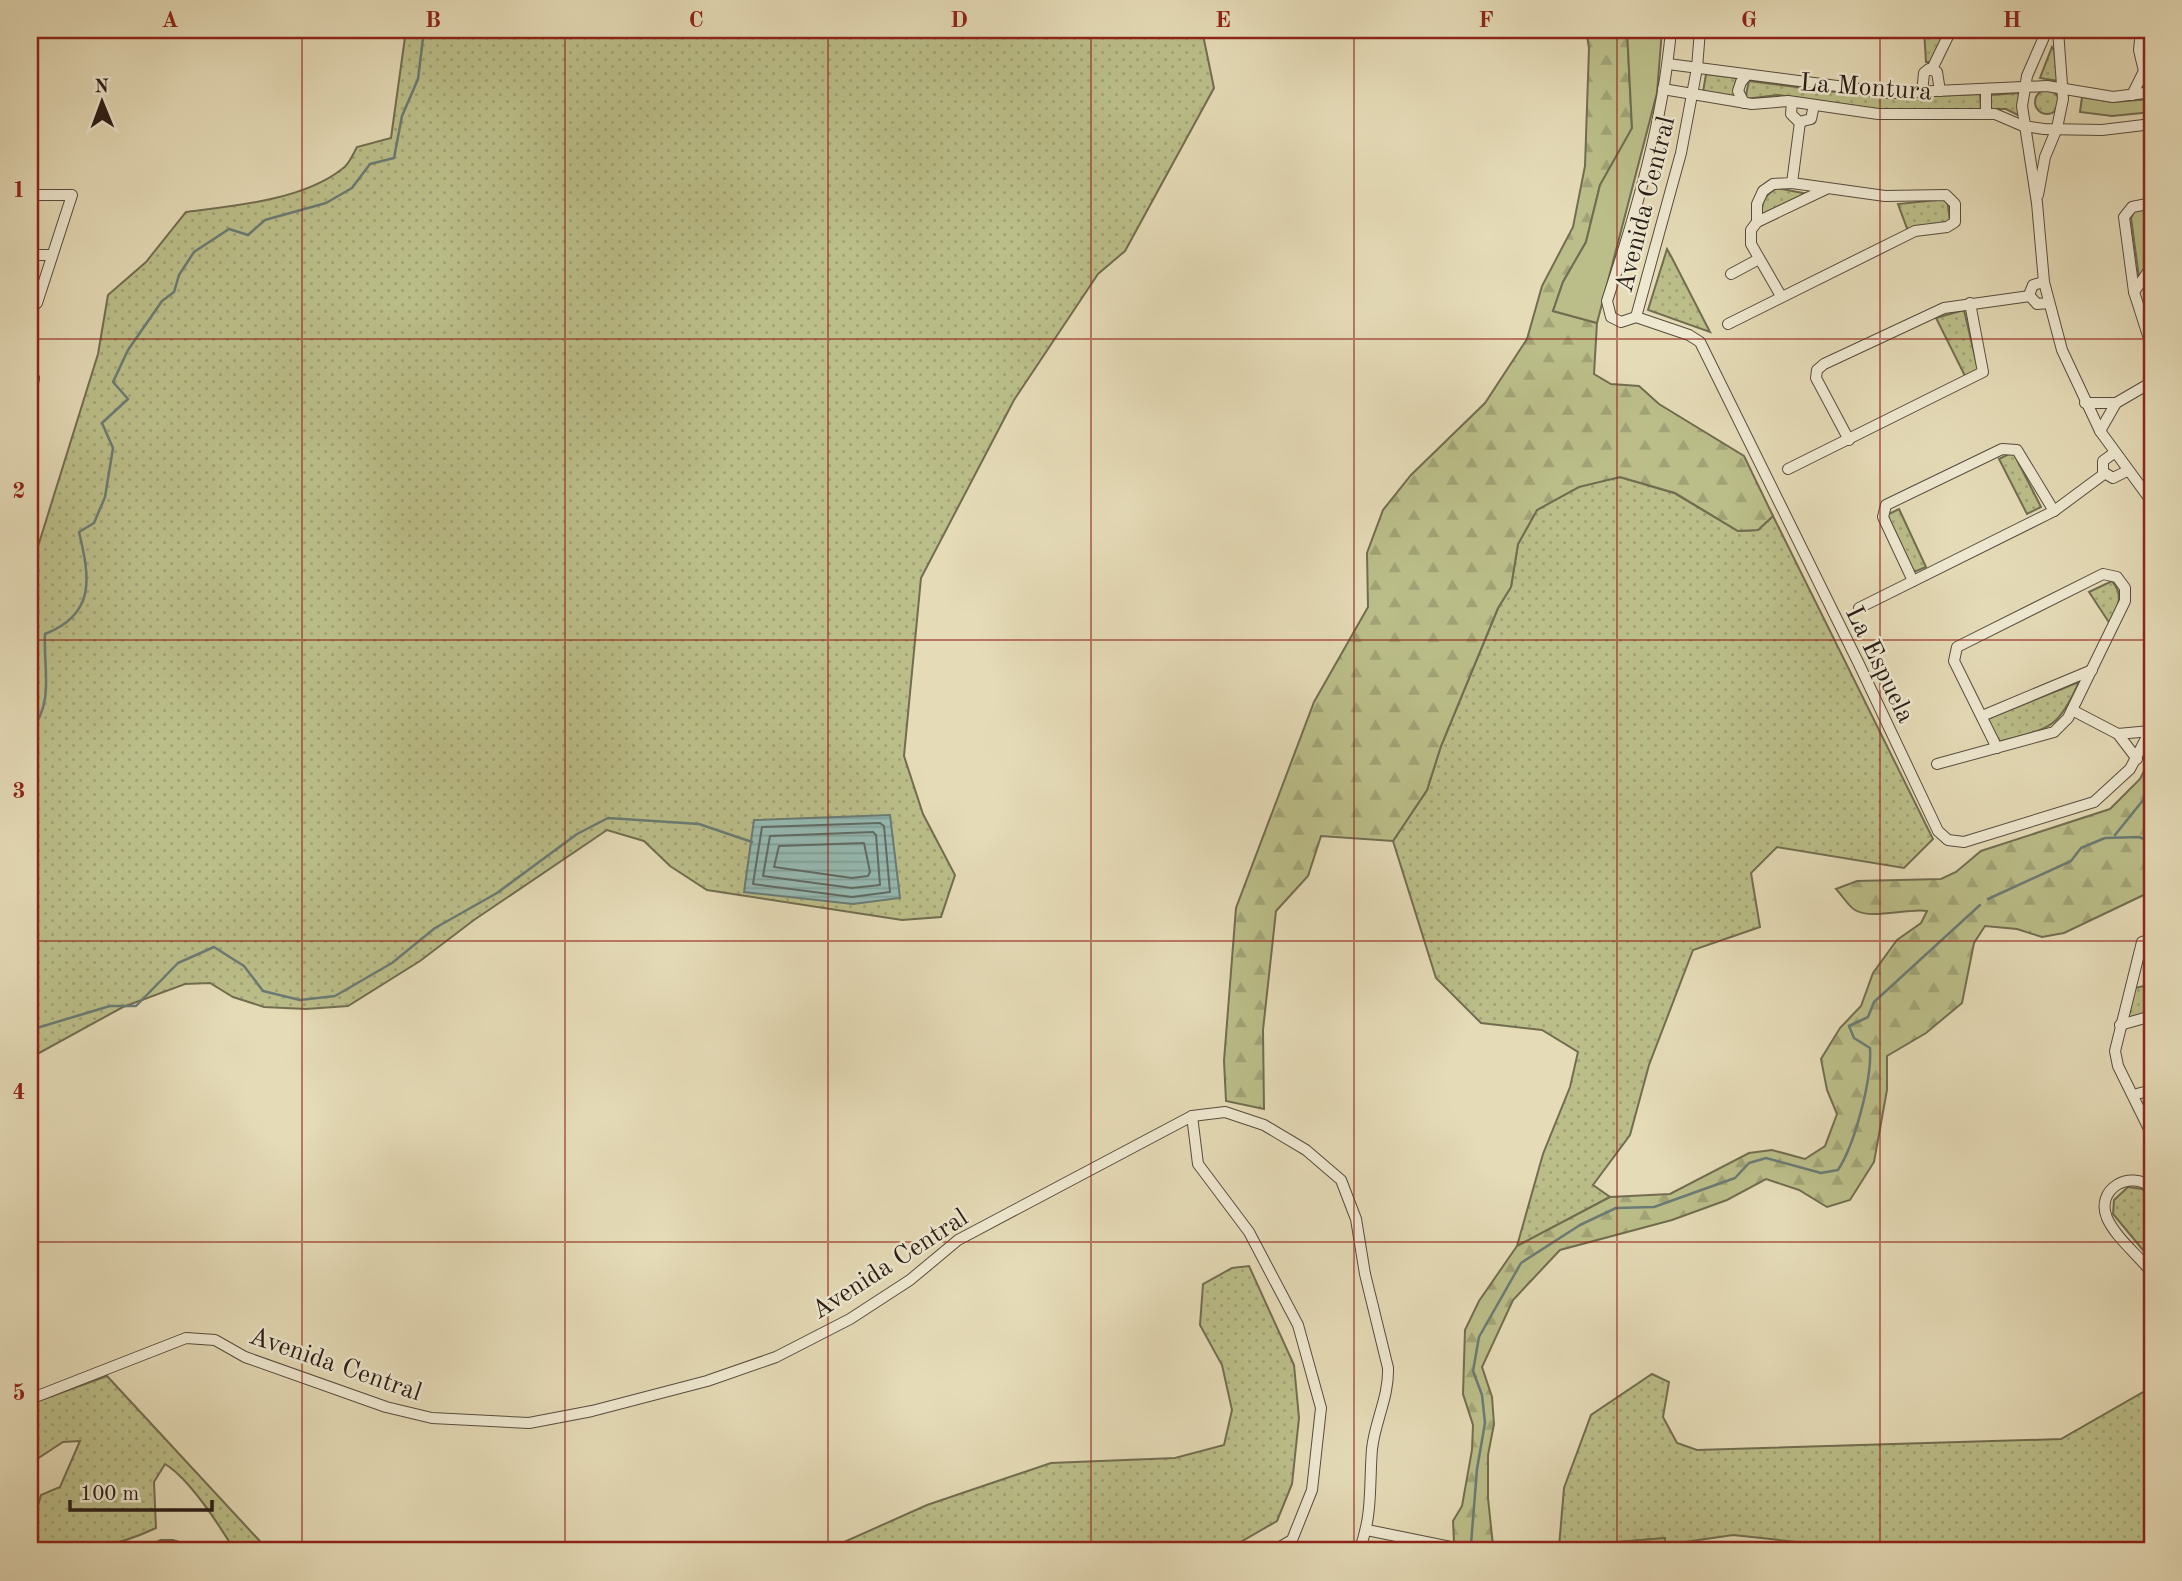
<svg xmlns="http://www.w3.org/2000/svg" width="2182" height="1581" viewBox="0 0 2182 1581" font-family="'Old Standard TT',serif">
  <style>
    .grass { fill: url(#grass-dots); stroke: #726d50; stroke-width: 2 }
    .forest { fill: url(#forest-firs); stroke: #726d50; stroke-width: 2 }
    .park { fill: #bbbe89; stroke: #726d50; stroke-width: 2 }
    .water { fill: url(#water-rules); stroke: #6a7b74; stroke-width: 2 }
    .lines { fill: none; stroke-linecap: round; stroke-linejoin: round }
    .shore { stroke: #606b64; stroke-width: 2 }
    .stream { stroke: #6a7b74; stroke-width: 2.5 }
    .minor-casing { stroke: #584c3e; stroke-width: 12 }
    .minor { stroke: #eee8d0; stroke-width: 10 }
    .grid { fill: none; stroke: #8f2418; stroke-width: 2; stroke-opacity: 0.55 }
    .labels { text-anchor: middle; stroke-width: 5; stroke-linejoin: round; paint-order: stroke }
    .street-label { font-size: 26px; fill: #291c16; stroke: #eee8d0 }
    .neatline { fill: none; stroke: #8f2418; stroke-width: 2.5 }
    .grid-label { font-size: 23px; text-anchor: middle; font-weight: bold; fill: #8f2418 }
  </style>
  <defs>
    <pattern id="grass-dots" width="8" height="8" patternUnits="userSpaceOnUse" patternTransform="scale(1.75)"><rect width="8" height="8" fill="#bbbe89"/><path d="M2 2h.1M6 6h.1" fill="none" stroke="#a1a376" stroke-width="1.8" stroke-linecap="round"/></pattern>
    <pattern id="forest-firs" width="22" height="20" patternUnits="userSpaceOnUse" patternTransform="scale(1.75)"><rect width="22" height="20" fill="#bbbe89"/><path d="M5 1l3.5 6h-7zM16 11l3.5 6h-7z" fill="#a1a376"/></pattern>
    <pattern id="water-rules" width="6" height="5" patternUnits="userSpaceOnUse" patternTransform="scale(1.75)"><rect width="6" height="5" fill="#96bab3"/><path d="M0 2.5h6" fill="none" stroke="#819f99"/></pattern>
  </defs>
  <rect width="100%" height="100%" fill="#e5dbb7"/>
  <filter id="stains"><feTurbulence type="fractalNoise" baseFrequency=".00286" numOctaves="4"/><feColorMatrix values="0 0 0 0 .2 0 0 0 0 .09 0 0 0 0 .02 0 0 0 .5 -.17"/></filter>
  <radialGradient id="worn" r=".72"><stop offset=".6" stop-color="#630" stop-opacity="0"/><stop offset="1" stop-color="#630" stop-opacity=".3"/></radialGradient>
  <g class="grass">
    <path d="M406,30h796l12,58 -89,163 -27,23 -84,126 -93,178 -17,178 19,58 32,61 -14,42 -39,3 -195,-30 -37,-24 -26,-25 -37,-11 -133,90 -54,41 -72,45 -42,3 -42,-2 -31,-10 -23,-14 -25,1 -62,23 -93,51v-486l68,-218 10,-59 38,-33 40,-50c48,-6 117,-12 156,-43 7,-4 11,-15 15,-22l34,-9z"/>
    <polygon points="1924,30 1947,30 1933,62 1926,62"/>
    <polygon points="2052,47 2054,50 2058,81 2040,78"/>
    <polygon points="1706,74 1737,78 1734,89 1737,97 1703,92"/>
    <polygon points="1749,81 1885,98 1980,94 1981,109 1883,110 1778,95 1745,99"/>
    <circle cx="2047" cy="102" r="12"/>
    <polygon points="2019,93 2020,116 2006,109 1991,109 1991,95"/>
    <path d="M1777,188l31,6 -46,22c-1,-14 3,-21 15,-28z"/>
    <polygon points="1947,199 1950,221 1908,231 1898,204"/>
    <polygon points="1667,249 1672,258 1710,332 1648,310"/>
    <polygon points="1964,310 1978,370 1965,376 1936,318"/>
    <polygon points="2013,452 2041,507 2027,514 1999,459"/>
    <polygon points="1620,477 1674,493 1738,531 1758,530 1773,516 1933,839 1904,868 1777,847 1751,873 1760,927 1693,950 1649,1065 1630,1135 1593,1185 1610,1197 1517,1246 1543,1154 1570,1087 1578,1052 1542,1030 1481,1023 1436,978 1393,841 1427,790 1441,746 1498,608 1511,587 1518,544 1537,510 1579,486"/>
    <polygon points="1899,509 1926,567 1914,572 1887,515"/>
    <path d="M2112,581c13,15 5,27 -2,43l-21,-32z"/>
    <path d="M2079,682c-22,50 -31,46 -81,60l-11,-23z"/>
    <polygon points="2144,986 2152,1011 2128,1018 2135,988"/>
    <polygon points="2128,1187 2142,1189 2152,1198 2152,1261 2113,1214 2114,1200"/>
    <polygon points="1249,1266 1294,1365 1299,1418 1292,1484 1277,1521 1225,1551 824,1551 927,1505 1051,1463 1175,1458 1224,1445 1232,1410 1222,1365 1200,1325 1203,1284 1232,1268"/>
    <polygon points="1652,1374 1669,1382 1663,1417 1677,1443 1697,1450 2061,1439 2152,1387 2152,1551 1880,1551 1733,1535 1664,1545 1664,1538 1559,1547 1564,1488 1591,1415"/>
    <path d="M107,1376l162,175h-34c-16,-26 -45,-72 -70,-87l-11,18 2,46c-47,22 -76,23 -126,23v-31l5,-4 6,-21 19,-8 20,-46 -17,1 -32,21 -1,10v-69z"/>
    <polygon points="161,1540 173,1540 207,1551 135,1551"/>
  </g>
  <g class="forest">
    <polygon points="1586,30 1627,30 1632,129 1600,185 1586,242 1563,282 1553,311 1597,323 1594,374 1611,384 1639,386 1659,404 1744,456 1773,516 1758,530 1738,531 1675,493 1620,477 1579,487 1537,510 1518,544 1511,587 1498,608 1441,746 1427,790 1393,841 1321,836 1308,876 1276,911 1263,1030 1264,1109 1226,1101 1224,1061 1236,908 1314,702 1368,607 1367,553 1383,510 1411,475 1485,403 1527,339 1542,286 1573,227 1585,166 1589,48"/>
    <path d="M2152,755v136l-88,42 -22,4 -25,-8 -32,-3 -11,17 -12,60 -36,30 -39,23v34l-13,72 -24,38 -23,7 -28,-17 -33,-11 -39,21 -55,20 -112,30 -47,50 -31,67 10,30 2,27 -6,31v43l5,48 -39,-4 -1,-21 9,-15 10,-56 1,-25 -10,-31 2,-64 14,-29 38,-55 93,-49 60,-3 79,-41 23,-3 33,9 20,-13 12,-32 -10,-24 -6,-31 19,-31 21,-22 12,-33 24,-33 24,-17 6,-12c-20,-3 -56,9 -72,-1 -7,-4 -13,-15 -19,-21l21,-8 84,-2 15,-7 25,-21 129,-42 30,-30z"/>
    <polygon points="1665,1538 1664,1551 1559,1551 1559,1547"/>
  </g>
  <g class="park">
    <polygon points="1627,30 1662,30 1657,93 1597,323 1553,311 1563,282 1586,242 1600,185 1632,128"/>
    <polygon points="2082,97 2112,102 2152,99 2152,112 2112,116 2080,112"/>
    <polygon points="2152,207 2152,260 2139,278 2131,218 2134,211"/>
  </g>
  <polygon class="water" points="890,815 900,898 853,904 744,892 754,820"/>
  <g class="lines">
    <g class="shore">
      <polygon points="880,823 884,826 890,892 852,897 753,884 762,827"/>
      <polygon points="873,832 876,835 880,885 852,888 763,876 770,836"/>
      <polygon points="864,843 870,872 868,876 852,878 774,867 779,846"/>
    </g>
    <g class="stream">
      <path d="M30,732c25,-29 13,-65 15,-98 51,-20 45,-56 34,-102l15,-9 11,-26 8,-49 -11,-25 26,-24 -15,-17 15,-32 34,-49 12,-9 5,-17 15,-23 35,-23 19,6 17,-15 61,-17 26,-15 18,-24 24,-6 8,-42 16,-37 6,-49"/>
      <polyline points="2115,835 2152,789"/>
      <polyline points="1988,899 2071,861 2081,848 2105,838 2139,837 2152,842"/>
      <polyline points="30,1030 110,1006 136,1006 178,963 214,947 244,966 263,991 300,1000 335,996 392,963 435,928 497,893 577,834 608,818 699,824 752,842"/>
      <path d="M1471,1544l6,-75 8,-46 -3,-28 -9,-24 6,-34 42,-74 59,-38 36,-17 38,-1 81,-29 14,-15 17,-5 55,15 17,-3c17,-26 34,-91 32,-122l-16,-10 -5,-12 19,-9 6,-15 106,-97"/>
    </g>
    <defs>
      <g id="minor">
        <path d="M1671,30c-8,92 -35,183 -64,271l4,16 10,5 15,-5 45,-164 16,-85 3,-38"/>
        <polyline points="2047,30 2027,76 2022,106 2037,203 2044,282 2062,350 2100,431 2152,502"/>
        <polyline points="2141,30 2139,50 2144,71"/>
        <polyline points="1668,64 1891,93 2047,86 2113,97 2152,92"/>
        <polyline points="1932,69 1951,30"/>
        <polyline points="1663,89 1752,104 1788,101 1878,114 1995,114 2023,126 2044,129 2102,130 2152,124"/>
        <polyline points="1922,93 1924,73 1929,69 1937,72 1940,91"/>
        <polyline points="2132,95 2144,71 2152,77"/>
        <polyline points="1792,102 1791,114 1799,122 1811,119 1814,105"/>
        <polyline points="1744,103 1738,91 1741,82 1747,75"/>
        <polyline points="1986,113 1986,90"/>
        <polyline points="30,195 72,195 37,303 30,309"/>
        <polyline points="2038,195 2045,157 2057,128 2063,99 2058,30"/>
        <polyline points="2152,203 2132,207 2124,217 2134,292 2152,348"/>
        <polyline points="1757,222 1826,189"/>
        <polyline points="30,255 52,255"/>
        <polyline points="1731,274 1759,259"/>
        <polyline points="2044,282 2033,285 2029,295 2037,304 2049,303"/>
        <polyline points="2134,292 2152,266"/>
        <polyline points="1781,296 1751,244 1751,230 1757,222 1757,204 1763,191 1773,184 1792,183 1800,122"/>
        <polyline points="1636,317 1689,335 1700,342 1858,662 1938,831 1948,840 1964,842 2094,802 2130,769 2152,727"/>
        <polyline points="1728,324 1915,231 1947,227 1955,222 1955,204 1946,195 1885,196 1792,183"/>
        <polyline points="30,375 34,378 30,398"/>
        <polyline points="2085,403 2116,403 2152,382"/>
        <polyline points="2100,431 2116,403"/>
        <polyline points="1849,440 1816,378 1817,370 1824,364 1944,308 2030,296"/>
        <polyline points="2114,453 2103,461 2103,472 2113,478 2127,471"/>
        <polyline points="1788,469 1983,372 1970,303"/>
        <polyline points="1913,581 1883,517 1886,505 2002,449 2017,450 2054,511"/>
        <polyline points="1859,608 2054,511 2104,474"/>
        <polyline points="2072,710 2118,734 2137,759"/>
        <polyline points="1982,716 2092,670"/>
        <polyline points="2118,734 2150,731"/>
        <polyline points="1937,764 2054,732 2068,718 2125,601 2125,588 2117,577 2103,574 1957,647 1954,661 1997,748"/>
        <polyline points="2152,939 2142,942 2115,1051 2118,1066 2152,1135"/>
        <polyline points="2120,1025 2152,1016"/>
        <polyline points="2133,1095 2152,1090"/>
        <polyline points="1192,1116 1198,1164 1249,1232 1298,1325 1321,1408 1312,1490 1292,1540 1273,1551"/>
        <path d="M2152,1188c-22,-19 -57,1 -45,30 9,20 32,38 45,55"/>
        <path d="M30,1399l156,-61 29,2 30,17 141,50 46,11 97,5 63,-12 115,-30 69,-24 74,-38 60,-39 48,-40 234,-124 33,-4 39,13 42,25 35,30 15,39 9,55 23,94c1,29 -13,53 -16,81 -3,37 1,66 -13,102"/>
        <polyline points="1367,1530 1470,1551"/>
      </g>
    </defs>
    <use href="#minor" class="minor-casing"/>
    <use href="#minor" class="minor"/>
  </g>
  <path class="grid" d="M302,30v1521M565,30v1521M828,30v1521M1091,30v1521M1354,30v1521M1617,30v1521M1880,30v1521M30,339h2122M30,640h2122M30,941h2122M30,1242h2122"/>
  <g class="labels">
    <g class="street-label">
      <text transform="translate(1866 86) rotate(4)" y="9">La Montura</text>
      <text transform="translate(1644 204) rotate(-76)" y="9">Avenida Central</text>
      <text transform="translate(1881 664) rotate(64)" y="9">La Espuela</text>
      <text transform="translate(889 1263) rotate(-33)" y="9">Avenida Central</text>
      <text transform="translate(336 1363) rotate(19)" y="9">Avenida Central</text>
    </g>
  </g>
  <rect width="2182" height="1581" fill="none" stroke="#e5dbb7" stroke-width="77"/>
  <g transform="translate(102 102) rotate(359)" stroke="#eee8d0" stroke-width="5" paint-order="stroke">
  <path d="M0-5L12 26L0 18L-12 26Z" fill="#291c16"/>
  <text y="-10" font-size="19" font-weight="bold" text-anchor="middle" fill="#291c16">N</text>
  </g>
  <path d="M70 1500v10h142v-10" fill="none" stroke="#291c16" stroke-width="3.5"/>
  <text x="80" y="1500" font-size="21" fill="#291c16" stroke="#eee8d0" stroke-width="5" paint-order="stroke">100 m</text>
  <rect x="38" y="38" width="2106" height="1504" class="neatline"/>
  <g class="grid-label">
    <text x="170" y="27">A</text>
    <text x="433" y="27">B</text>
    <text x="696" y="27">C</text>
    <text x="959" y="27">D</text>
    <text x="1223" y="27">E</text>
    <text x="1486" y="27">F</text>
    <text x="1749" y="27">G</text>
    <text x="2012" y="27">H</text>
    <text x="19" y="197">1</text>
    <text x="19" y="498">2</text>
    <text x="19" y="798">3</text>
    <text x="19" y="1099">4</text>
    <text x="19" y="1400">5</text>
  </g>
  <rect width="100%" height="100%" filter="url(#stains)"/>
  <rect width="100%" height="100%" fill="url(#worn)"/>
</svg>
